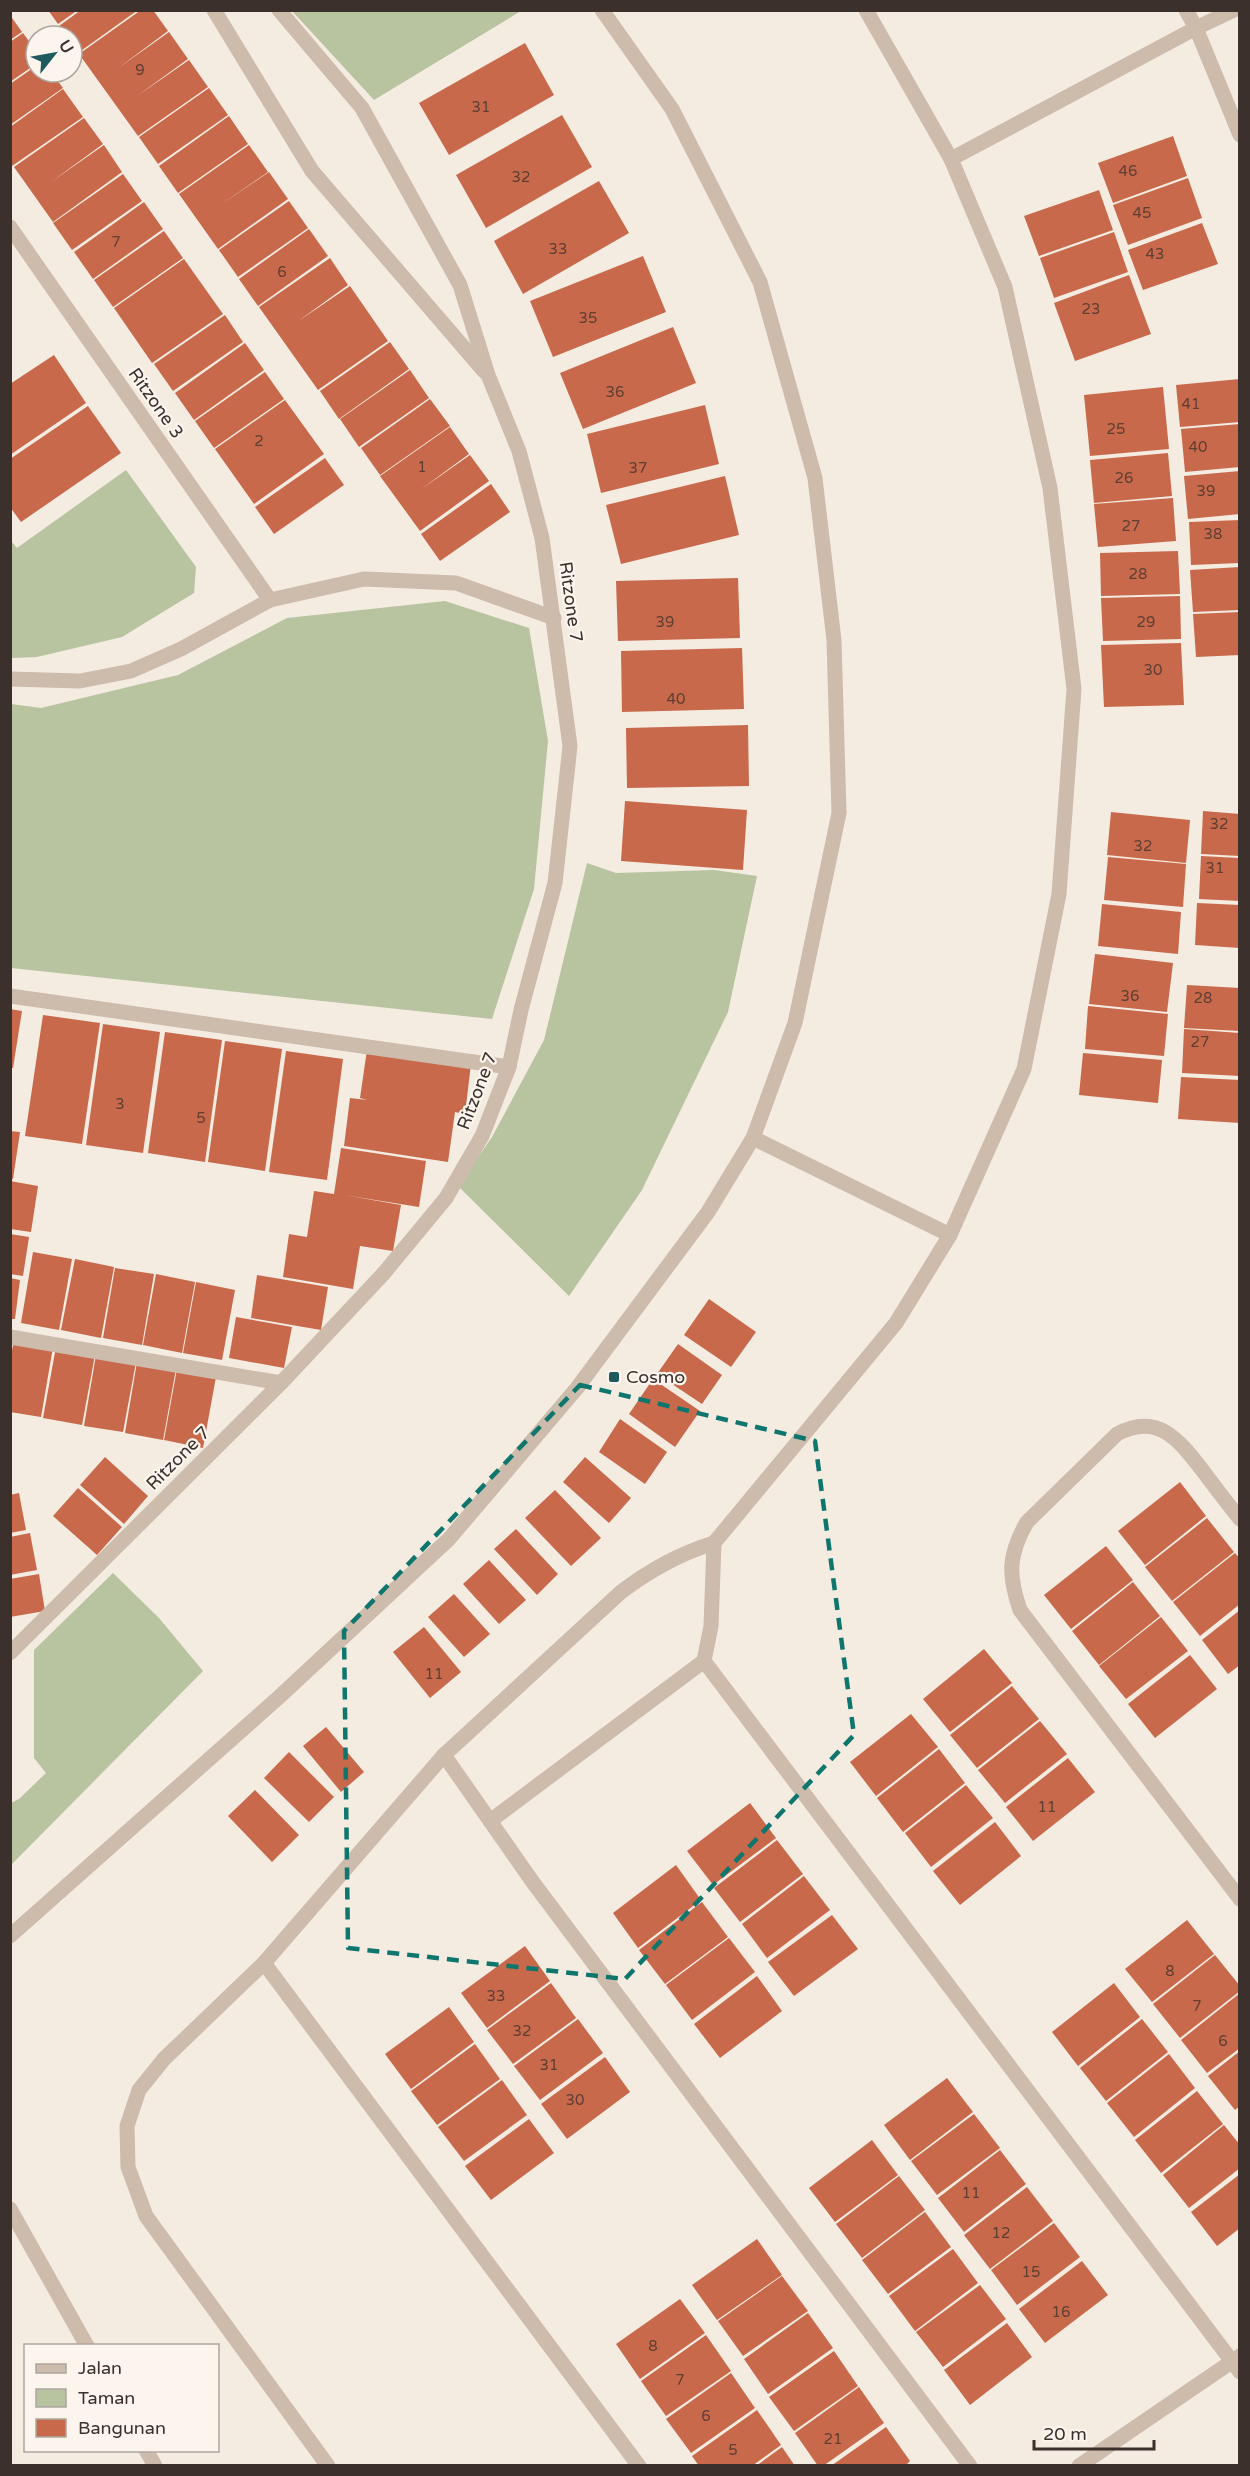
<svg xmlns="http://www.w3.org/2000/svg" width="1250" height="2476" viewBox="0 0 1250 2476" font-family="'Varela Round',sans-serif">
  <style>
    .green { fill: #b8c4a0 }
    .building { fill: #c8694b }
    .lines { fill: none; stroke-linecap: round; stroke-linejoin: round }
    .minor { stroke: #cdbbac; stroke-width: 15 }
    .tertiary { stroke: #cdbbac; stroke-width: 15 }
    .marked { fill: none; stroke: #0f766e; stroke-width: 4.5; stroke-dasharray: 12 8; stroke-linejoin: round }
    .poi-dot { fill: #1f5a5e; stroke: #fbf5ee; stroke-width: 2 }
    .labels { text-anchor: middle; stroke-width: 4.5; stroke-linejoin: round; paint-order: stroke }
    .number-label { font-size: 15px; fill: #5e3e33 }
    .street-label { font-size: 18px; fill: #3b302b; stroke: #fbf5ee }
    .poi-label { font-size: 18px; fill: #3b302b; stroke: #fbf5ee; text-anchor: start }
  </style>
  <rect width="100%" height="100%" fill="#f4ebe1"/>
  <g class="green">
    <polygon points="292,11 521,11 374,100"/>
    <polygon points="126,470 196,567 194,593 122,637 37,657 11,658 11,541 17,548"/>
    <polygon points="445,601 529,628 548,741 534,889 492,1019 11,968 11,704 41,708 178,675 287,618"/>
    <polygon points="587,863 616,873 714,870 757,876 728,1012 642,1190 569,1296 458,1186 492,1137 544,1040"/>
    <polygon points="113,1573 159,1618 203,1671 11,1865 11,1803 19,1799 46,1773 34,1758 34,1650"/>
  </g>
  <g class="building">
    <polygon points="48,10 78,10 58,24"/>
    <polygon points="81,10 138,10 78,53 72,44 72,36 66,36 59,26"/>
    <polygon points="141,10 153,10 168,31 117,69 169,32 188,59 137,96 189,60 208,87 138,136 79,54"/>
    <polygon points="10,15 22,32 10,40"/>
    <polygon points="23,33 36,51 36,64 10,82 10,42"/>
    <polygon points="525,43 554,95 449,155 419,103"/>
    <polygon points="36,66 36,72 51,72 63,88 10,125 10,84"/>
    <polygon points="209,88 228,115 158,164 139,137"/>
    <polygon points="63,89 83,117 12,166 10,127"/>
    <polygon points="562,115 592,167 486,228 456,175"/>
    <polygon points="229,116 248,144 178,193 159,166"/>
    <polygon points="84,118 103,144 51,182 104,145 122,172 53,222 14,167"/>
    <polygon points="1173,136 1187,176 1113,203 1098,163"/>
    <polygon points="249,145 268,172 216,208 269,172 288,199 218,249 179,194"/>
    <polygon points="123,174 142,201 72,250 53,223"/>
    <polygon points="1188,178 1202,218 1128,245 1113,205"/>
    <polygon points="599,181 629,233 523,294 494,241"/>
    <polygon points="1099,190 1113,230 1039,256 1024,216"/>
    <polygon points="289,201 308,228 238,277 219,250"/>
    <polygon points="144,202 163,229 93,279 74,252"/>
    <polygon points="1202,223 1218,264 1143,290 1128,250"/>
    <polygon points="309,229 328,256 258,306 239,279"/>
    <polygon points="164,231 183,258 113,307 94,280"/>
    <polygon points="1114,232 1128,272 1054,298 1040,258"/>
    <polygon points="643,256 666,312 553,357 530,301"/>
    <polygon points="330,258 348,285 297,322 350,286 388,341 318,390 259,307"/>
    <polygon points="184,259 223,314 152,363 114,308"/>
    <polygon points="1129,275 1151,334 1075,361 1054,303"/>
    <polygon points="225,315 243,342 173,391 154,364"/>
    <polygon points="673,327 696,383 583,429 560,373"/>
    <polygon points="390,342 409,369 339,419 320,391"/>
    <polygon points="245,343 264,370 194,420 175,393"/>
    <polygon points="54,355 86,403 10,455 10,384"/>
    <polygon points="410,370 429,398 359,447 340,419"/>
    <polygon points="265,372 284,399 214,448 195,421"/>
    <polygon points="1240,379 1240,422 1180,427 1176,385"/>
    <polygon points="1163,387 1169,449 1090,456 1084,395"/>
    <polygon points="430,399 450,426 380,475 361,448"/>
    <polygon points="285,400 324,454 254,504 215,449"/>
    <polygon points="705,405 719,464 601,493 587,434"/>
    <polygon points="88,406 121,453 21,522 10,507 10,459"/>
    <polygon points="1240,424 1240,467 1185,472 1181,429"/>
    <polygon points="450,427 469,454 420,490 470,455 489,481 420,531 380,476"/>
    <polygon points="1168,453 1172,496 1094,503 1090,460"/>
    <polygon points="325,458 344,485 274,534 255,507"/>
    <polygon points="1240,471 1240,514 1188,519 1184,476"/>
    <polygon points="725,476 739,535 621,564 606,505"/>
    <polygon points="491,484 510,512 440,561 421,534"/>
    <polygon points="1173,498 1176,541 1098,547 1094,504"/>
    <polygon points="1240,520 1240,563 1191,565 1189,522"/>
    <polygon points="1178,551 1180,594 1101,596 1100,553"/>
    <polygon points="1240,567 1240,610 1193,612 1190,570"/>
    <polygon points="738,578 740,638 618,641 616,581"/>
    <polygon points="1180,596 1181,639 1103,641 1101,598"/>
    <polygon points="1240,612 1240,655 1196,657 1193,614"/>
    <polygon points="1181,643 1184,705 1104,707 1101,645"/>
    <polygon points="742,648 744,709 622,712 621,651"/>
    <polygon points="748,725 749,786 627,788 626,728"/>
    <polygon points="625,801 747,810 743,870 621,861"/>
    <polygon points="1203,811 1240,814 1240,856 1201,854"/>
    <polygon points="1111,812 1190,820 1186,863 1107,855"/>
    <polygon points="1201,856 1240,858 1240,901 1199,899"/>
    <polygon points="1108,857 1186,864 1183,907 1104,900"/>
    <polygon points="1197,903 1240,905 1240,948 1195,945"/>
    <polygon points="1102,904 1181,912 1178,954 1098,946"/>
    <polygon points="1095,954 1173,963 1167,1012 1089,1004"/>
    <polygon points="1187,985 1240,988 1240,1031 1184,1028"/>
    <polygon points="1088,1006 1168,1014 1164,1056 1085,1049"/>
    <polygon points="10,1009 22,1011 13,1068 10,1068"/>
    <polygon points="43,1015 100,1023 82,1144 25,1136"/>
    <polygon points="103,1024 160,1032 143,1153 86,1145"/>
    <polygon points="1184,1029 1240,1033 1240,1076 1182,1073"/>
    <polygon points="165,1032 222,1040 205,1162 148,1153"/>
    <polygon points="225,1041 282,1049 265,1171 208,1162"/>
    <polygon points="367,1050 471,1064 465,1114 455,1112 448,1162 344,1146 350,1098 367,1100 360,1098"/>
    <polygon points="286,1051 343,1059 327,1180 269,1172"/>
    <polygon points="1083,1053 1162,1060 1158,1103 1079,1095"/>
    <polygon points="1181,1077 1240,1080 1240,1123 1178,1119"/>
    <polygon points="10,1131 20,1132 13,1179 10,1179"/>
    <polygon points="341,1148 426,1161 419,1207 344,1195 401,1205 393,1251 360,1246 353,1289 283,1277 289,1234 307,1237 314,1191 334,1194"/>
    <polygon points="10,1181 38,1186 31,1232 10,1229"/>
    <polygon points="10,1234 29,1237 23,1276 10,1274"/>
    <polygon points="33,1252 72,1259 59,1330 21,1323"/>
    <polygon points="75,1259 114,1267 101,1338 61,1330"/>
    <polygon points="115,1268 154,1274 142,1345 103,1338"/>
    <polygon points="156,1274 195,1282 182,1353 143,1345"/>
    <polygon points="257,1275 328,1287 321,1330 251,1318"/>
    <polygon points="10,1278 20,1280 15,1319 10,1319"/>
    <polygon points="196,1282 235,1290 222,1360 183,1353"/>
    <polygon points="709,1299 756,1332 731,1367 684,1335"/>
    <polygon points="236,1317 292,1327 284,1368 229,1358"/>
    <polygon points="14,1340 53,1347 41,1417 10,1412 10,1361"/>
    <polygon points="678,1344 722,1375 702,1404 657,1374"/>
    <polygon points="56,1347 95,1355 82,1425 43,1418"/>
    <polygon points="96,1355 136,1362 123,1432 84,1426"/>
    <polygon points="137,1362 176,1369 163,1440 125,1433"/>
    <polygon points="177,1369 216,1377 203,1448 164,1440"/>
    <polygon points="653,1379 700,1411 675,1447 629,1414"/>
    <polygon points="620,1419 667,1452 645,1484 599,1452"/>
    <polygon points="105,1457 148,1496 124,1524 80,1485"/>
    <polygon points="585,1457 631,1498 609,1523 563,1482"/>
    <polygon points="1180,1482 1206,1516 1145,1565 1118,1531"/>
    <polygon points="78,1488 122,1527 97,1555 53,1516"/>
    <polygon points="555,1490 601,1538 571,1566 525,1518"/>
    <polygon points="19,1493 26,1530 10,1533 10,1495"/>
    <polygon points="1207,1518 1234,1552 1172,1601 1145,1567"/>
    <polygon points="516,1529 558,1574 537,1595 494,1549"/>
    <polygon points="30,1533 37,1570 10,1575 10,1537"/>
    <polygon points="1106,1546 1133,1580 1071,1629 1044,1595"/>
    <polygon points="1235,1553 1240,1559 1240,1604 1200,1636 1173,1602"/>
    <polygon points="489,1560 526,1600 499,1624 463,1584"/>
    <polygon points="39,1574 45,1611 10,1617 10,1579"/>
    <polygon points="1133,1582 1160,1616 1099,1665 1072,1631"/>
    <polygon points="454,1594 490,1634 464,1657 428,1617"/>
    <polygon points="1240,1610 1240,1665 1228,1674 1202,1640"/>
    <polygon points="1161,1617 1188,1651 1126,1699 1099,1666"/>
    <polygon points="424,1627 461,1672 430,1698 393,1652"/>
    <polygon points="984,1649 1012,1683 950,1732 923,1699"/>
    <polygon points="1190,1655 1217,1689 1155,1738 1128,1704"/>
    <polygon points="1012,1686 1039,1719 977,1768 950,1735"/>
    <polygon points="911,1714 938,1747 876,1796 850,1762"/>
    <polygon points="1040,1721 1067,1754 1005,1803 978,1770"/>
    <polygon points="326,1727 364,1772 341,1792 303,1746"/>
    <polygon points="939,1749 965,1783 903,1832 877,1798"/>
    <polygon points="289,1752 334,1797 309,1822 264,1778"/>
    <polygon points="1068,1758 1095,1792 1033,1841 1006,1807"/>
    <polygon points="966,1785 993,1818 931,1867 905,1833"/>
    <polygon points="255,1790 299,1835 272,1862 228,1816"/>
    <polygon points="750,1803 776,1838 713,1885 687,1851"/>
    <polygon points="995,1822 1021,1856 960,1905 933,1871"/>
    <polygon points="777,1840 803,1874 740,1922 714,1888"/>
    <polygon points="676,1865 701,1900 638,1948 613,1913"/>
    <polygon points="804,1876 830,1910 767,1958 742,1924"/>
    <polygon points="702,1902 728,1937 665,1984 639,1950"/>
    <polygon points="832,1915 858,1949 794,1996 768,1962"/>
    <polygon points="1187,1920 1214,1954 1152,2002 1125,1969"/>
    <polygon points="729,1938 755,1972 692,2020 666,1985"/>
    <polygon points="525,1946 550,1981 487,2028 461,1993"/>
    <polygon points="1215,1955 1240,1986 1240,1991 1180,2038 1153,2004"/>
    <polygon points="757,1976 782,2011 720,2058 694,2024"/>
    <polygon points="551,1983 576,2018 513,2064 487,2030"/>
    <polygon points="1114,1983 1140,2017 1078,2066 1052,2032"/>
    <polygon points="1240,1993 1240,2048 1207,2073 1181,2040"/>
    <polygon points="449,2007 474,2042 411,2089 385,2054"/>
    <polygon points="578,2019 603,2053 540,2100 514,2066"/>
    <polygon points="1142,2019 1168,2052 1106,2101 1080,2068"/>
    <polygon points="475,2044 500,2079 437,2125 411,2091"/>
    <polygon points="1240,2051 1240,2106 1235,2110 1208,2076"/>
    <polygon points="1169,2054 1195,2088 1134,2137 1107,2103"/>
    <polygon points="605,2057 630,2092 567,2139 541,2104"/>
    <polygon points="947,2078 973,2112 910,2160 884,2125"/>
    <polygon points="502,2080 527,2115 464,2161 438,2127"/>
    <polygon points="1197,2091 1223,2124 1161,2173 1135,2140"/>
    <polygon points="974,2114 1000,2148 937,2195 911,2161"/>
    <polygon points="529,2119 554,2153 491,2200 465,2166"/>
    <polygon points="1224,2125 1240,2145 1240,2168 1189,2208 1163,2175"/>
    <polygon points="872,2140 898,2175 835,2222 809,2188"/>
    <polygon points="1000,2150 1026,2184 964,2232 938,2198"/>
    <polygon points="1240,2174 1240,2228 1217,2246 1191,2212"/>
    <polygon points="899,2176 925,2210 862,2258 836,2224"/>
    <polygon points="1027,2187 1053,2221 990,2269 964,2235"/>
    <polygon points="925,2212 951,2247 888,2294 862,2260"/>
    <polygon points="1054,2223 1080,2257 1017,2305 991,2270"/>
    <polygon points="757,2239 782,2275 717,2320 692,2285"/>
    <polygon points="953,2249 978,2283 915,2331 889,2296"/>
    <polygon points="1082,2261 1108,2295 1045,2343 1019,2309"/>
    <polygon points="782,2276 808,2311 743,2356 718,2321"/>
    <polygon points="980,2285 1006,2319 943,2367 916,2332"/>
    <polygon points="680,2299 705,2333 640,2379 616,2344"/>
    <polygon points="808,2313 833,2348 768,2394 744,2359"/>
    <polygon points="1007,2323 1032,2357 970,2405 944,2370"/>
    <polygon points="706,2335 731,2371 666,2416 641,2381"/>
    <polygon points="834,2351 858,2386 794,2431 769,2397"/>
    <polygon points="731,2373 755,2408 691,2453 666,2419"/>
    <polygon points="859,2387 884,2423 823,2466 818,2466 795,2433"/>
    <polygon points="757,2410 781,2445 752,2466 699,2466 692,2456"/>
    <polygon points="886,2427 910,2461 905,2466 831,2466"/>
    <polygon points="782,2447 795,2466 756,2466"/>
  </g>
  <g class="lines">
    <g class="minor">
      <polyline points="214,10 312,171 484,371"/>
      <polyline points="866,10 951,159 1005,287 1050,488 1074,689 1059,894 1024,1069 950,1235 896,1323 714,1543 711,1626 704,1661 1240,2372"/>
      <polyline points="1186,10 1196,28 1240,135"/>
      <polyline points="951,159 1196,28 1234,10"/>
      <polyline points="10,227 270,600"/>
      <polyline points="10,679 80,681 131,671 181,649 270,600 364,579 456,583 554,618"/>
      <polyline points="10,996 509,1067"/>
      <polyline points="753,1138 950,1235"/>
      <polyline points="10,1337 281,1383"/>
      <path d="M1240,1519c-13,-16 -25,-32 -37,-48 -24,-31 -45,-59 -86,-37l-90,88c-19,33 -19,53 -7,88l220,289"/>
      <polyline points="10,1653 281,1383 384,1273 446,1198 482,1136 509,1067 521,1010 555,883 570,746 542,538 519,451 488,375 460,285 362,108 279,10"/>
      <polyline points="444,1755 532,1881 970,2466"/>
      <polyline points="490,1821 704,1661"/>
      <polyline points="10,1936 278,1698 449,1539 577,1388 708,1212 753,1138 795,1023 839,813 834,640 815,478 760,282 672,109 602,10"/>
      <polyline points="264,1963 639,2466"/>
      <path d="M328,2466l-182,-250 -18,-49 -1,-41 12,-36 25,-31 100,-96 180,-208 177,-163c29,-22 57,-38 93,-49"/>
      <polyline points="1079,2466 1240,2356"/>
    </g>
    <g class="tertiary">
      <polyline points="10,2209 87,2346"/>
      <polyline points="146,2450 155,2466"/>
    </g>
  </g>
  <path class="marked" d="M580,1385l235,56 39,294 -229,244 -277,-31 -4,-317z"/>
  <rect class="poi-dot" x="608" y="1371" width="12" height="12" rx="3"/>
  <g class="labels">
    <g class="number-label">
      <text x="140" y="75">9</text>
      <text x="481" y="112">31</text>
      <text x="1128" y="176">46</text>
      <text x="521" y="182">32</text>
      <text x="1142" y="218">45</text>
      <text x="116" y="247">7</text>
      <text x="558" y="254">33</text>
      <text x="1155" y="259">43</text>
      <text x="282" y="277">6</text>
      <text x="1091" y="314">23</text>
      <text x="588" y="323">35</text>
      <text x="615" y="397">36</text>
      <text x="1191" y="409">41</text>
      <text x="1116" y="434">25</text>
      <text x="259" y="446">2</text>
      <text x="1198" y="452">40</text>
      <text x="422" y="472">1</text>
      <text x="638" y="473">37</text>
      <text x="1124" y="483">26</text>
      <text x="1206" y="496">39</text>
      <text x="1131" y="531">27</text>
      <text x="1213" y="539">38</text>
      <text x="1138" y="579">28</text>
      <text x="665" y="627">39</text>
      <text x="1146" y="627">29</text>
      <text x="1153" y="675">30</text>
      <text x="676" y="704">40</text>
      <text x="1219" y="829">32</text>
      <text x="1143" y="851">32</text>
      <text x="1215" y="873">31</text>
      <text x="1130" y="1001">36</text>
      <text x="1203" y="1003">28</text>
      <text x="1200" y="1047">27</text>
      <text x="120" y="1109">3</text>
      <text x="201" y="1123">5</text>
      <text x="434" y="1679">11</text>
      <text x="1047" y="1812">11</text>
      <text x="1170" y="1976">8</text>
      <text x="496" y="2001">33</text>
      <text x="1197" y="2011">7</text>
      <text x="522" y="2036">32</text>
      <text x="1223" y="2046">6</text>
      <text x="549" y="2070">31</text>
      <text x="575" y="2105">30</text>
      <text x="971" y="2198">11</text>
      <text x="1001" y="2238">12</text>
      <text x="1031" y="2277">15</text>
      <text x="1061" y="2317">16</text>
      <text x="653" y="2351">8</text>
      <text x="680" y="2385">7</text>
      <text x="706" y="2421">6</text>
      <text x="833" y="2444">21</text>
      <text x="733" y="2455">5</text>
    </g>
    <g class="street-label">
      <text transform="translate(156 403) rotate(55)" y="6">Ritzone 3</text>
      <text transform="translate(571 602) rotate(82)" y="6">Ritzone 7</text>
      <text transform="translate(477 1091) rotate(-69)" y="6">Ritzone 7</text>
      <text transform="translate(178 1458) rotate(-45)" y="6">Ritzone 7</text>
    </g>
    <g class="poi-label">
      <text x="626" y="1383">Cosmo</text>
    </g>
  </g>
  <rect width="1250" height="2476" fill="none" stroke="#3b302b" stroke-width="24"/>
  <rect x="24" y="2344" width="195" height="108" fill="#fbf5ee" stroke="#aea6a0" stroke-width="1.5"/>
  <rect x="36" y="2364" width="30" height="9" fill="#cdbbac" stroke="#aea6a0" stroke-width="1.5"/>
  <text x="78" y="2374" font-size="18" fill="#3b302b">Jalan</text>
  <rect x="36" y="2389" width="30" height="18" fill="#b8c4a0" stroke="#aea6a0" stroke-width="1.5"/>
  <text x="78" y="2404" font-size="18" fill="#3b302b">Taman</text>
  <rect x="36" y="2419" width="30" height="18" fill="#c8694b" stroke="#aea6a0" stroke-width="1.5"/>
  <text x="78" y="2434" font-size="18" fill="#3b302b">Bangunan</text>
  <g transform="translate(54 54) rotate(59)"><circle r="28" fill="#fbf5ee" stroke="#aea6a0" stroke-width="1.5"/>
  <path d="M0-4.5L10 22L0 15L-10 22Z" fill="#1f5a5e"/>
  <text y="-9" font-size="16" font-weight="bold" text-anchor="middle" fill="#3b302b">U</text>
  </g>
  <path d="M1034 2440v9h120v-9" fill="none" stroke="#3b302b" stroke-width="3"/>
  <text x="1043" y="2440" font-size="18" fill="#3b302b" stroke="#fbf5ee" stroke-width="4.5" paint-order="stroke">20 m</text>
</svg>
